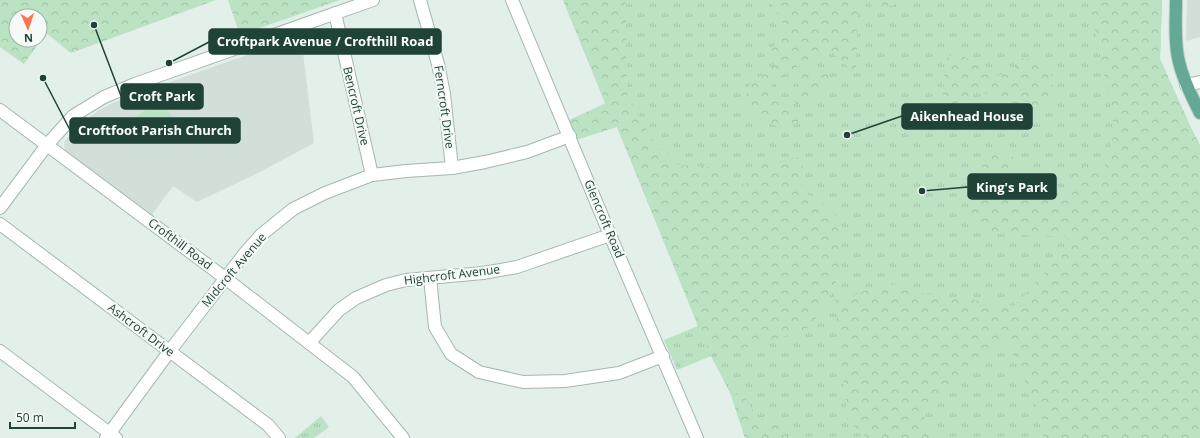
<svg xmlns="http://www.w3.org/2000/svg" width="1200" height="438" viewBox="0 0 1200 438" font-family="'Open Sans',sans-serif">
  <style>
    .built { fill: #d1dfd8 }
    .grass { fill: url(#grass-tufts) }
    .forest { fill: url(#forest-crowns); fill-rule: evenodd }
    .pitch { fill: #bae2c3 }
    .lines { fill: none; stroke-linecap: round; stroke-linejoin: round }
    .minor-casing { stroke: #a5b8b0; stroke-width: 14 }
    .major-casing { stroke: #c1cac7; stroke-width: 14 }
    .minor { stroke: #fff; stroke-width: 12 }
    .major { stroke: #63a995; stroke-width: 12 }
    .labels { text-anchor: middle; stroke-width: 4; stroke-linejoin: round; paint-order: stroke }
    .street-label { font-size: 12px; fill: #204338; stroke: #f5faf7 }
    .leader { fill: none; stroke: #204338; stroke-width: 1.5 }
    .callout-dot { fill: #204338; stroke: #f5faf7; stroke-width: 1.5 }
    .callout { fill: #204338; stroke: #204338; stroke-width: 1.5 }
    .callout-label { font-size: 13px; text-anchor: middle; font-weight: bold; fill: #fff }
  </style>
  <defs>
    <pattern id="grass-tufts" width="24" height="20" patternUnits="userSpaceOnUse"><rect width="24" height="20" fill="#bae2c3"/><path d="M3 7l-1-3M5 7V3M7 7l1-3M15 17l-1-3M17 17v-4M19 17l1-3" fill="none" stroke="#a0c3a8"/></pattern>
    <pattern id="forest-crowns" width="20" height="18" patternUnits="userSpaceOnUse"><rect width="20" height="18" fill="#bae2c3"/><path d="M2 6a3 3 0 1 1 6 0M12 15a3 3 0 1 1 6 0" fill="none" stroke="#a0c3a8"/></pattern>
  </defs>
  <rect width="100%" height="100%" fill="#e3efe9"/>
  <g class="built">
    <polygon points="1187,0 1200,0 1200,37 1186,41"/>
    <polygon points="301,36 314,143 260,172 197,202 173,186 151,216 65,151 64,142 77,127 99,110 111,104 125,98"/>
  </g>
  <g class="grass">
    <polygon points="563,0 1162,0 1160,59 1192,130 1200,145 1200,438 745,438 731,395 711,356 677,370 664,340 698,326 617,127 605,103"/>
    <polygon points="321,416 329,427 314,438 295,438"/>
  </g>
  <g class="forest">
    <path d="M0,0h216l-145,53 -25,-20 -22,31 -24,-17zM16,16h24v24h-24z"/>
    <polygon points="228,0 340,0 240,35"/>
    <polygon points="563,0 626,0 627,94 651,138 678,165 724,168 735,182 746,184 753,162 803,157 802,192 814,197 841,220 840,273 829,298 811,327 766,343 711,356 617,127 576,140 569,120 606,103"/>
    <polygon points="772,0 858,0 856,74 826,47 767,89 788,106 800,121 782,129 747,111 744,104 749,85 776,64 769,55 785,26 771,3"/>
    <polygon points="872,0 901,0 894,5 871,9"/>
    <polygon points="1089,0 1162,0 1160,59 1192,130 1200,145 1200,438 1043,438 1044,422 1006,341 997,344 974,370 969,378 945,389 921,411 935,438 868,438 848,421 834,294 855,295 886,281 916,292 1014,306 1066,250 1068,237 997,234 968,217 984,161 1004,149 1015,158 1026,183 1070,194 1071,165 1104,170 1115,130"/>
    <polygon points="956,51 993,76 1012,74 1021,58 1045,61 1051,75 1054,94 1036,113 995,98 977,89 968,88 973,107 988,126 979,133 952,122 942,110 945,60"/>
    <polygon points="825,72 831,77 832,82 805,102 797,104 793,100 799,74"/>
    <polygon points="743,394 757,417 776,424 789,438 745,438 731,395"/>
  </g>
  <polygon class="pitch" points="162,100 174,120 133,145 121,126"/>
  <g class="lines">
    <defs>
      <g id="minor">
        <polyline points="420,0 438,64 444,94 452,168"/>
        <polyline points="512,0 610,235 697,438"/>
        <polyline points="335,13 372,175"/>
        <polyline points="1186,85 1200,82"/>
        <polyline points="0,110 225,278 353,377 403,438"/>
        <polyline points="0,208 47,145 73,116 104,97 135,84 373,0"/>
        <polyline points="0,224 268,425 279,438"/>
        <polyline points="430,278 435,327 451,354 479,372 523,382 565,381 619,373 663,356"/>
        <polyline points="309,343 339,310 356,298 386,285 406,280 483,273 517,267 610,235"/>
        <polyline points="0,351 116,438"/>
        <polyline points="106,438 169,352 245,253 261,235 293,209 325,193 372,175 406,171 452,168 485,162 527,152 570,136"/>
      </g>
      <path id="major" d="M1176,0c0,20 -2,42 3,62 4,18 13,35 21,51"/>
    </defs>
    <use href="#minor" class="minor-casing"/>
    <use href="#major" class="major-casing"/>
    <use href="#minor" class="minor"/>
    <use href="#major" class="major"/>
  </g>
  <g class="labels">
    <g class="street-label">
      <text transform="translate(356 106) rotate(77)" y="4">Bencroft Drive</text>
      <text transform="translate(444 107) rotate(82)" y="4">Ferncroft Drive</text>
      <text transform="translate(604 219) rotate(67)" y="4">Glencroft Road</text>
      <text transform="translate(180 244) rotate(37)" y="4">Crofthill Road</text>
      <text transform="translate(234 270) rotate(-50)" y="4">Midcroft Avenue</text>
      <text transform="translate(452 275) rotate(-7)" y="4">Highcroft Avenue</text>
      <text transform="translate(141 330) rotate(37)" y="4">Ashcroft Drive</text>
    </g>
  </g>
  <path class="leader" d="M169 63L209 42M94 25L121 96M847 135L902 116M43 78L70 130M922 191L968 187"/>
  <g class="callout-dot">
    <circle cx="169" cy="63" r="4"/>
    <circle cx="94" cy="25" r="4"/>
    <circle cx="847" cy="135" r="4"/>
    <circle cx="43" cy="78" r="4"/>
    <circle cx="922" cy="191" r="4"/>
  </g>
  <g class="callout">
    <rect x="209" y="29" width="232" height="25" rx="4"/>
    <rect x="121" y="84" width="82" height="25" rx="4"/>
    <rect x="902" y="104" width="130" height="25" rx="4"/>
    <rect x="70" y="118" width="170" height="25" rx="4"/>
    <rect x="968" y="174" width="88" height="25" rx="4"/>
  </g>
  <g class="callout-label">
    <text x="325" y="46">Croftpark Avenue / Crofthill Road</text>
    <text x="162" y="101">Croft Park</text>
    <text x="967" y="121">Aikenhead House</text>
    <text x="155" y="135">Croftfoot Parish Church</text>
    <text x="1012" y="192">King's Park</text>
  </g>
  <g transform="translate(28 28) rotate(177)"><circle r="19" fill="#f5faf7" stroke="#a0b1ab"/>
  <path d="M0-3L7 15L0 10L-7 15Z" fill="#ff7551"/>
  <text y="-6" font-size="11" font-weight="bold" text-anchor="middle" fill="#204338">N</text>
  </g>
  <path d="M10 422v6h65v-6" fill="none" stroke="#204338" stroke-width="2"/>
  <text x="16" y="422" font-size="12" fill="#204338" stroke="#f5faf7" stroke-width="3" paint-order="stroke">50 m</text>
</svg>
